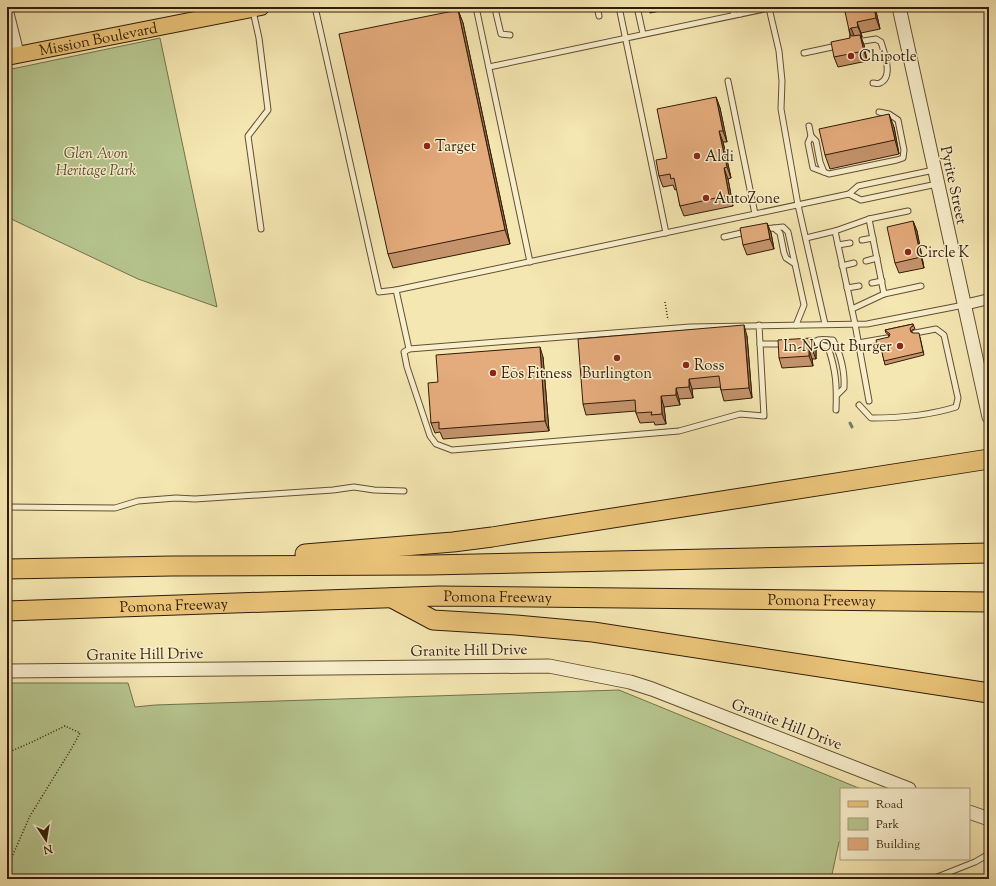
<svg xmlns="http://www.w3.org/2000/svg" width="996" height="886" viewBox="0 0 996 886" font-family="'Sorts Mill Goudy',serif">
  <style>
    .green { fill: #b7c790; stroke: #75724c }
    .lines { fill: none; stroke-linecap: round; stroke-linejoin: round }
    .stream { stroke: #727e6d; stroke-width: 3 }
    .service-casing { stroke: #644f32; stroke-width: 7 }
    .minor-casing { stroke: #644f32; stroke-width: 12 }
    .tertiary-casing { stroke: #644f32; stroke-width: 15 }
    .primary-casing { stroke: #331c08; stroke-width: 18 }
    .motorway-casing { stroke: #331c08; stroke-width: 21 }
    .path { stroke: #331c08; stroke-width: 1.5; stroke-dasharray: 1 2; stroke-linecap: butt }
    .service { stroke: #f8efcd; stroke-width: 5 }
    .minor { stroke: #f8efcd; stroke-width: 10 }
    .tertiary { stroke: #f8efcd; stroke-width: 13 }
    .primary { stroke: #eac479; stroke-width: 16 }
    .motorway { stroke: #eac479; stroke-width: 19 }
    .wall { fill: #c4936b; stroke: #331c08 }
    .shaded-wall { fill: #a07857; stroke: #331c08 }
    .building { fill: #e4ab7c; stroke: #331c08 }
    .poi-dot { fill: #8f2418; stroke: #f8efcd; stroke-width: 1.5 }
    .labels { text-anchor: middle; stroke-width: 3; stroke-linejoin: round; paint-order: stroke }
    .street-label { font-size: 15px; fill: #331c08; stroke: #f8efcd }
    .poi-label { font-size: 15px; fill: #331c08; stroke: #f8efcd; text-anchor: start }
    .park-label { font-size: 15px; font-style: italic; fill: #5b4f31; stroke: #f8efcd }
  </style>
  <rect width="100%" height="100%" fill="#f5e7b2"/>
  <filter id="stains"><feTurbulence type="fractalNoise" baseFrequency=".005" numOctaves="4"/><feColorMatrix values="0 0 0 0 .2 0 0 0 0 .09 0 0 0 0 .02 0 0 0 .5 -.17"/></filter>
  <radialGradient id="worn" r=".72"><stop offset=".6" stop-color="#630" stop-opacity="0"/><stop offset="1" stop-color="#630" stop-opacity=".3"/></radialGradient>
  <g class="green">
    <polygon points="160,38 217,307 138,279 7,217 7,70"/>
    <polygon points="7,683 128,683 135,707 155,705 619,690 861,789 841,789 841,841 839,842 831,879 7,879"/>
  </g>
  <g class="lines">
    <polyline class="stream" points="850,423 852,427"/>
    <defs>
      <g id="service">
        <polyline points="315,7 379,292 396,290"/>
        <polyline points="476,7 530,262"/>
        <polyline points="496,7 496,13 501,34 510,35"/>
        <polyline points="597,7 599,16"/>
        <polyline points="619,7 666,233"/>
        <polyline points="637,7 643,34"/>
        <polyline points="732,7 734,15"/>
        <polyline points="738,7 740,14"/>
        <polyline points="253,11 259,38 268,110 248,136 261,229"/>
        <path d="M857,42l19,-3 5,3c3,10 13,35 -1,41 -2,1 -5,0 -7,0"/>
        <polyline points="804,53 837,46"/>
        <polyline points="489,67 769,8 779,51 782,81 781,109 798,205 825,324"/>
        <polyline points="728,81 755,214"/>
        <polyline points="809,126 811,136 816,141 820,162 824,172"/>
        <polyline points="811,136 808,143 813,168 829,174 897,160 903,158 904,150 898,120 889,114 879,112"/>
        <polyline points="849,194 861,200 937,184"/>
        <polyline points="869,219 884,294"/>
        <polyline points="774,228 783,227 788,232 795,264"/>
        <polyline points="764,229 774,228 780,233 784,253 786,258 795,264 804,305 796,325"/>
        <polyline points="835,231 855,324 869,401"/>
        <polyline points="724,237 746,232"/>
        <polyline points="806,238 835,231 869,219 908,211"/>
        <polyline points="862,240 873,238"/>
        <polyline points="838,245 850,243"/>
        <polyline points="866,261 877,258"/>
        <polyline points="842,266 854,263"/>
        <polyline points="872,283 882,281"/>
        <polyline points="847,288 859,286"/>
        <polyline points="852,309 884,294 921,286"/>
        <polyline points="759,325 764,416 740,414 679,431 452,450 436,444 430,436 407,367 404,352 409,349 690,327 867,324 923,313 964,305"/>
        <polyline points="858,343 887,338"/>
        <polyline points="760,344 784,344"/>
        <path d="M808,344c4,-1 7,-3 10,-4 5,-1 10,0 15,0 8,14 12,33 11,48l-7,7"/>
        <path d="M812,344h7l9,3c8,23 9,39 8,63"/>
        <polyline points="409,349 396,290 849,194 858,186 934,170"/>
        <path d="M859,405l12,13c26,0 60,-3 85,-11l2,-9 -14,-63 -8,-6 -21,4"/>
        <polyline points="7,507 115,508 138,501 176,498 195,499 333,490 354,487 374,490 404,491"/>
        <polyline points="932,879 975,862 989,854"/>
      </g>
      <g id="minor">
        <polyline points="7,7 19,55"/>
        <polyline points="964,305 989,299"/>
      </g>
      <g id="tertiary">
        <polyline points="899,7 989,417"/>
        <polyline points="7,671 549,666 630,682 652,689 909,789"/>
        <polyline points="969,812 989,819"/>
      </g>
      <g id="primary">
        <path id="s1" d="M7,57l254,-50"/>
      </g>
      <g id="motorway">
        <polyline points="305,554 453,542 492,537 989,459"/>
        <polyline points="7,569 172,566 430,565 989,553"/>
        <polyline points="392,598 433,620 516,625 593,632 989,693"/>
        <path id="s2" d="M7,611l432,-15 550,6"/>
      </g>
    </defs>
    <use href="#service" class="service-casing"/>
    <use href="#minor" class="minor-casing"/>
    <use href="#tertiary" class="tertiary-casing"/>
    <use href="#primary" class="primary-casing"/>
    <use href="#motorway" class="motorway-casing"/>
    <g class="path">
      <polyline points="952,188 953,192"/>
      <polyline points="665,302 668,320"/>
      <polyline points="7,753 32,742 65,726 80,733 70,751 30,816 7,868"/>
    </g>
    <use href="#service" class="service"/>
    <use href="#minor" class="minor"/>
    <use href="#tertiary" class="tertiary"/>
    <use href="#primary" class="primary"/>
    <use href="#motorway" class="motorway"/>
  </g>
  <g class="wall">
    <polygon points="648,7 680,7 650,13"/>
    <polygon points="875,7 880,29 861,33 862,37 861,37 864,45 867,61 838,67 834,57 850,38 850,35 849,30"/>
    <polygon points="458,10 463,23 510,244 393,268 388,254"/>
    <polygon points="716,97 720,108 727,142 723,142 731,178 728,179 733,206 684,216 680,206 677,189 675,190 673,185 663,187 659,176 667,158"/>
    <polygon points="894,127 899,154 830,169 825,155"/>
    <polygon points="913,221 917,231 924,268 899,273 895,263"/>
    <polygon points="767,223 771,233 774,249 747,255 743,245"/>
    <polygon points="913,324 915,329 912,330 911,332 920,337 924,355 885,365 882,351 878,350 877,346 889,337 889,335 886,333 885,330"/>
    <polygon points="747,336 752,398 724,401 721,390 720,387 692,389 693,398 679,399 680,405 664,407 666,424 655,425 654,422 640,423 636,413 636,411 586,415 583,404"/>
    <polygon points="812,338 816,348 816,359 812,359 813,366 782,368 779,358"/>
    <polygon points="543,357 549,431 443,439 440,432 435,433 431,423 438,382"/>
  </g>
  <g class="shaded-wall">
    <polygon points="874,7 875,7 880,29 876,18"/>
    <polygon points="458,10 463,23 510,244 505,230"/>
    <polygon points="857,22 861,33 862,37 858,27"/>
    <polygon points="851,28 855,38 852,40 849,30"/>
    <polygon points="860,35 864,45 867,61 864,51"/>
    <polygon points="716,97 720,108 727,142 723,131"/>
    <polygon points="889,114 894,127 899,154 895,140"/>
    <polygon points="719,131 723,142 731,178 727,167"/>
    <polygon points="724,168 728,179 733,206 729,195"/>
    <polygon points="913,221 917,231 924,268 921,257"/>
    <polygon points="767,223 771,233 774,249 770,239"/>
    <polygon points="744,325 747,336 752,398 749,388"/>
    <polygon points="812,338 816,348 816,359 812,349"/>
    <polygon points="540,347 543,357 549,431 545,421"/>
    <polygon points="809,349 812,359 813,366 809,356"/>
    <polygon points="689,379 692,389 693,398 689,387"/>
    <polygon points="676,388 679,399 680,405 676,395"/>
    <polygon points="661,396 664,407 666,424 662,414"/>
  </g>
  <g class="building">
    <polygon points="844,7 874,7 876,18 857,22 858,27 851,28 849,30"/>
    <polygon points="458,10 505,230 388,254 339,34"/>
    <polygon points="850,35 852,36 860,35 864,51 834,57 831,42 850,38"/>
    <polygon points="716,97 723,131 719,131 727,167 724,168 729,195 680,206 674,178 671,179 670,174 659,176 656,160 667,158 657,109"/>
    <polygon points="889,114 895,140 825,155 819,129"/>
    <polygon points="913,221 921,257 895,263 887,227"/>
    <polygon points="767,223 770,239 743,245 740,228"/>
    <polygon points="913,324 913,326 911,327 910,329 911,332 913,333 919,333 923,352 884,361 881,348 877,346 876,340 889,337 890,334 885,330"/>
    <polygon points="744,325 749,388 721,390 719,376 689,379 689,387 676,388 676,395 661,396 662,414 651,415 652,412 636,413 635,400 583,404 578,339"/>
    <polygon points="812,338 812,349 809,349 809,356 779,358 778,340"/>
    <polygon points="540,347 545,421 439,429 439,422 431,423 428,383 438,382 436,355"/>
  </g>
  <g class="poi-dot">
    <circle cx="851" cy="56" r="4"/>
    <circle cx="427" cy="146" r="4"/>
    <circle cx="697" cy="156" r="4"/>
    <circle cx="706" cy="198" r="4"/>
    <circle cx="908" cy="252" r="4"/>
    <circle cx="900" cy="346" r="4"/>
    <circle cx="617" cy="358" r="4"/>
    <circle cx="686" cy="365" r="4"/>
    <circle cx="493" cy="373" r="4"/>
  </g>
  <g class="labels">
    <g class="street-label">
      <text dy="5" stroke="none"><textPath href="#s1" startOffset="93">Mission Boulevard</textPath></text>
      <text transform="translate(954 185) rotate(78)" y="5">Pyrite Street</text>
      <text dy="5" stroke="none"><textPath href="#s2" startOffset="491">Pomona Freeway</textPath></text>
      <text dy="5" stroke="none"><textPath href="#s2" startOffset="815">Pomona Freeway</textPath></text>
      <text dy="5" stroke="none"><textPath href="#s2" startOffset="167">Pomona Freeway</textPath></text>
      <text transform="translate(469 650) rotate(-1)" y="5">Granite Hill Drive</text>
      <text transform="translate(145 654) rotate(-1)" y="5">Granite Hill Drive</text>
      <text transform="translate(787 724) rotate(21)" y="5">Granite Hill Drive</text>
    </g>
    <g class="poi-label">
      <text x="859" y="61">Chipotle</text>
      <text x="435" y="151">Target</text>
      <text x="705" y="161">Aldi</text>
      <text x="714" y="203">AutoZone</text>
      <text x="916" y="257">Circle K</text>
      <text x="892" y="351" text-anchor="end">In-N-Out Burger</text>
      <text x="694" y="370">Ross</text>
      <text x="501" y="378">Eōs Fitness</text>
      <text x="617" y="378" text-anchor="middle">Burlington</text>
    </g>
    <g class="park-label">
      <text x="96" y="158">Glen Avon<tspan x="96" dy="17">Heritage Park</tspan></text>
    </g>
  </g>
  <rect width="996" height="886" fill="none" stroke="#f5e7b2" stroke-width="24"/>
  <rect x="8" y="8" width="980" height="870" fill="none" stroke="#331c08" stroke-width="2"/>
  <rect x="12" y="12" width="972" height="862" fill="none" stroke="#331c08"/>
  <rect x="840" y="788" width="130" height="72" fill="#f8efcd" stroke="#a99b7e"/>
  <rect x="848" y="801" width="20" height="6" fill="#eac479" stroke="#a99b7e"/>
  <text x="876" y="808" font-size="12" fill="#331c08">Road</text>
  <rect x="848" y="818" width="20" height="12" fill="#b7c790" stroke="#a99b7e"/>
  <text x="876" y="828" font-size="12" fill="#331c08">Park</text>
  <rect x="848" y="838" width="20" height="12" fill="#e4ab7c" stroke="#a99b7e"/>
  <text x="876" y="848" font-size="12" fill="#331c08">Building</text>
  <g transform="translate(46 840) rotate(168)" stroke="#f8efcd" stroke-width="3" paint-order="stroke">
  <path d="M0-3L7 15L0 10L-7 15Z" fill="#331c08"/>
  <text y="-6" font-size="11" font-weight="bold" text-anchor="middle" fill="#331c08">N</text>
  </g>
  <rect width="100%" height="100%" filter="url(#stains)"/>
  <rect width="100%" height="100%" fill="url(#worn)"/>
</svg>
